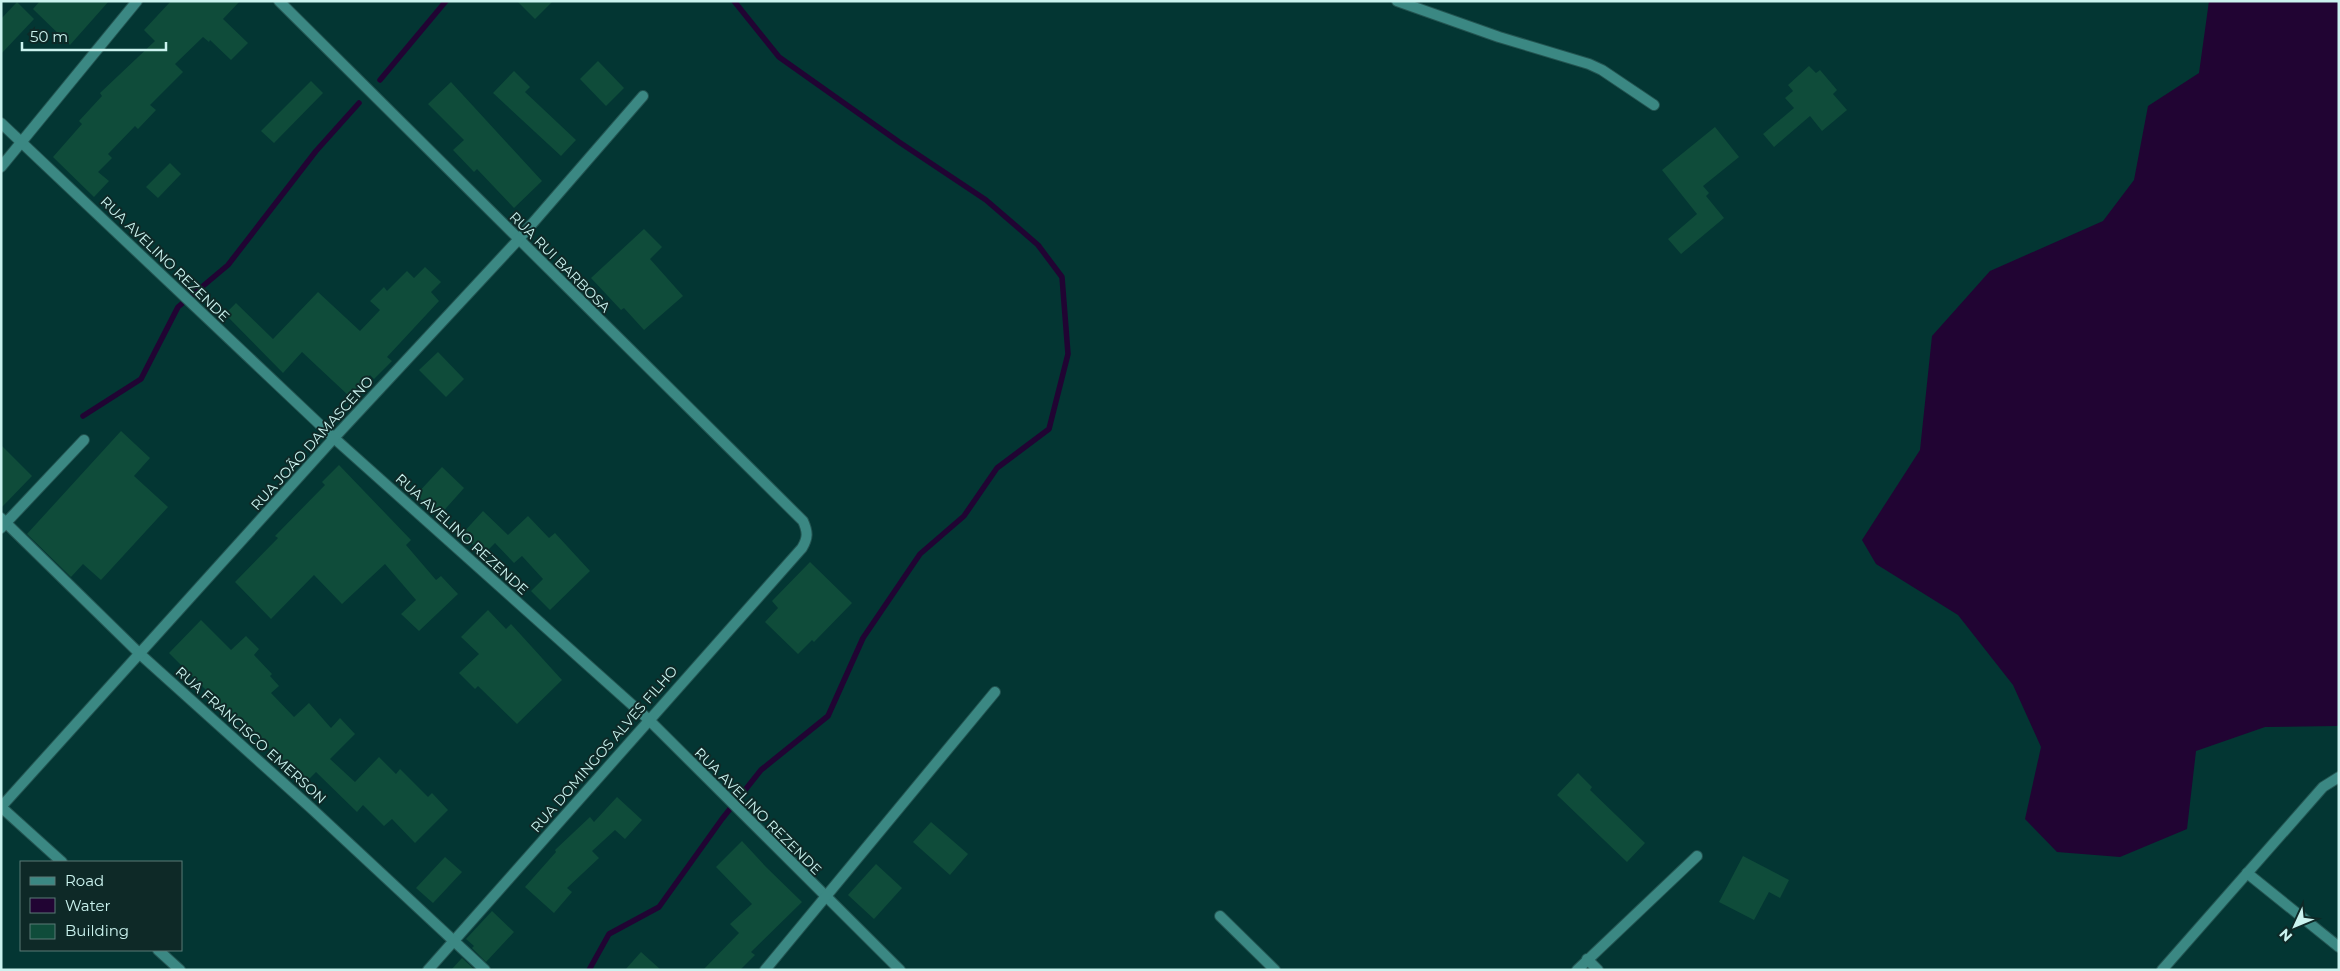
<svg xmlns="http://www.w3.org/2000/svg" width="2340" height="971" viewBox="0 0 2340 971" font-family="Montserrat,sans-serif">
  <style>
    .water { fill: #210433 }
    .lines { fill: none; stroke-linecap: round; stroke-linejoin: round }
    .stream { stroke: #210433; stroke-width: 5.5 }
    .building { fill: #0f4c3a }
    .street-casing { stroke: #235451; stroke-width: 12 }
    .street { stroke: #3b8883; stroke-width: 10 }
    .labels { text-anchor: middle; stroke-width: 4; stroke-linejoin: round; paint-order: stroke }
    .street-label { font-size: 14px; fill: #cbf3ef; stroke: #0e2927 }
  </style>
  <rect width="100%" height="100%" fill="#033633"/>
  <polygon class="water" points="2209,1 2339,1 2339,724 2337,726 2265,727 2196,751 2187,829 2120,857 2057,852 2025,819 2041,747 2013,685 1958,615 1876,564 1862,540 1920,450 1932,336 1990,271 2103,221 2134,180 2148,106 2199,73"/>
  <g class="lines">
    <g class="stream">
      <polyline points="380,80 446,1"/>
      <polyline points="83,416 141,379 178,307 228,265 316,151 359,103"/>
      <polyline points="589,970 609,934 659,907 722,819 761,770 828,716 863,638 920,554 964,516 997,468 1049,429 1068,354 1062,277 1038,245 986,200 899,142 779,57 734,1"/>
    </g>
  </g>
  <g class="building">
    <polygon points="40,1 109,1 70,45 33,9"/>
    <polygon points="171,1 240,1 223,19 248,43 231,60 210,40 209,42 203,37 175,64 183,72 150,105 156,110 138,129 135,126 108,154 112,158 98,172 109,181 94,197 53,157 82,124 79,121 102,96 100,93 155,41 144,30"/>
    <polygon points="517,1 553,1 535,19"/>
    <polygon points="17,2 34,19 1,54 1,19"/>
    <polygon points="598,61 624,88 606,106 580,79"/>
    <polygon points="1809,66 1816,73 1820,70 1837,90 1833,94 1847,110 1822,131 1810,116 1774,147 1763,134 1794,108 1785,98 1793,91 1788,85"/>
    <polygon points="514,71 530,87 525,92 576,140 561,156 493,93"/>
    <polygon points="311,81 323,93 274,143 261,131"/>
    <polygon points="451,82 542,181 514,208 477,169 474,172 453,150 464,140 428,104"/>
    <polygon points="1715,127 1739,157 1703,186 1709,193 1706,196 1724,218 1681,254 1668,239 1697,214 1662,170"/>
    <polygon points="170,163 181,174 158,198 146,187"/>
    <polygon points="644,229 662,247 650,259 683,296 644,330 624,308 621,310 591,278"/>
    <polygon points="425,267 441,282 431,292 439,301 387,357 392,361 374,379 370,375 349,396 302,352 283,373 225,314 236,303 273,339 318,292 360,331 380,310 370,301 384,287 387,291 407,271 414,278"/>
    <polygon points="438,352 464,379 446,397 419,370"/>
    <polygon points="121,431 150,458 134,476 168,507 101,580 83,564 71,577 27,534"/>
    <polygon points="1,445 32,476 1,508"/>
    <polygon points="339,465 411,540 406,545 436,580 441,576 458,594 419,631 401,614 416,600 385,564 342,604 314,575 271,619 235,582 278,538 275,536 325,485 322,482"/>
    <polygon points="442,467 464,488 439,516 416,495"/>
    <polygon points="483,511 508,535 528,516 549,538 555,533 590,571 550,610 531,591 543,579 522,556 514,563 495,543 483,555 462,534"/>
    <polygon points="810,562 852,603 814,642 812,640 798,654 765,622 778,608 772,601"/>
    <polygon points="488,610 506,629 511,624 562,680 517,724 478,686 475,689 459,673 479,654 461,637"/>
    <polygon points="201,620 231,650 246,636 259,649 254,655 272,674 270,676 279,686 271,693 294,717 309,703 331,728 340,718 355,734 330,759 355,782 379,757 396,774 400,769 428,797 432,793 448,810 415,843 392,819 384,826 363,805 357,812 316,772 307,781 288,762 284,765 259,738 258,740 232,713 231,715 169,653"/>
    <polygon points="1578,773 1592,787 1590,790 1645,843 1627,862 1557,795"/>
    <polygon points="617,797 642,820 625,839 615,830 592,851 599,858 567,888 572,892 554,913 525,887 556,852 555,850 590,817 594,822"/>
    <polygon points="931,822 968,854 950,875 913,842"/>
    <polygon points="742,841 766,867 802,902 751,952 755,955 740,970 703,970 739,933 730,924 752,904 716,867"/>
    <polygon points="1743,856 1789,880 1780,898 1769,892 1754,920 1719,902"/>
    <polygon points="445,857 462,872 433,903 416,888"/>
    <polygon points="876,864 902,888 874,919 848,895"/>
    <polygon points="492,911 514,932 486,962 472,948 474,946 466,939"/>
    <polygon points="641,952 661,970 625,970"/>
    <polygon points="462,958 475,970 451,970"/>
  </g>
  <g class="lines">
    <defs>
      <g id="street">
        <path d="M279,1l524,520c5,11 5,17 -1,27l-374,422"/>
        <polyline points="1397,1 1499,37 1589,64 1602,70 1654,105"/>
        <polyline points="1,123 334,438 648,719 900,970"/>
        <polyline points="1,167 137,1"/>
        <polyline points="1,518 141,655 311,808 485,970"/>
        <polyline points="1,528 84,440"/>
        <polyline points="1,807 334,438 518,240 643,96"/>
        <polyline points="1,807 62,862"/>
        <polyline points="2247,873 2339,947"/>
        <polyline points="1220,916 1275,970"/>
        <polyline points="158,950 180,970"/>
        <polyline points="1587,959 1598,970"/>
        <polyline points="765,970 995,692"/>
        <polyline points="1577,970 1697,856"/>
        <polyline points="2162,970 2323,787 2339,777"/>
      </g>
    </defs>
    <use href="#street" class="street-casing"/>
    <use href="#street" class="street"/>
  </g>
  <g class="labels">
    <g class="street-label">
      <text transform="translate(165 259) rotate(44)" y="5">RUA AVELINO REZENDE</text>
      <text transform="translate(560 262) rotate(45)" y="5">RUA RUI BARBOSA</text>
      <text transform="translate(312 443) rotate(-48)" y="5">RUA JOÃO DAMASCENO</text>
      <text transform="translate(462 534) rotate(42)" y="5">RUA AVELINO REZENDE</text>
      <text transform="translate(251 735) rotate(42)" y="5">RUA FRANCISCO EMERSON</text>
      <text transform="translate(604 749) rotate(-49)" y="5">RUA DOMINGOS ALVES FILHO</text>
      <text transform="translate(758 811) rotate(45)" y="5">RUA AVELINO REZENDE</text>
    </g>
  </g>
  <rect width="2340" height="971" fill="none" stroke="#cbf3ef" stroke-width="5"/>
  <rect x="20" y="861" width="162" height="90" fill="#0e2927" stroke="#5a7a77"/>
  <rect x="30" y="877" width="25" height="8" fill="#3b8883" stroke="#5a7a77"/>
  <text x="65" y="886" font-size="15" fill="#cbf3ef">Road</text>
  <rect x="30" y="898" width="25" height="15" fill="#210433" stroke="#5a7a77"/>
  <text x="65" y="911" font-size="15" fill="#cbf3ef">Water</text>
  <rect x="30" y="924" width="25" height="15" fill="#0f4c3a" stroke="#5a7a77"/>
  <text x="65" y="936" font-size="15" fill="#cbf3ef">Building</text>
  <g transform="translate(2295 926) rotate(226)" stroke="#0e2927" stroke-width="4" paint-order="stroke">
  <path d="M0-4L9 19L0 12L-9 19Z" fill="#cbf3ef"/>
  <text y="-8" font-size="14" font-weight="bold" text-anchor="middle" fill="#cbf3ef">N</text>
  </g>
  <path d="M22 42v8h144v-8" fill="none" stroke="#cbf3ef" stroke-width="2.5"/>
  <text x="30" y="42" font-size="15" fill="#cbf3ef" stroke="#0e2927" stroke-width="4" paint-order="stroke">50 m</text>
</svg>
